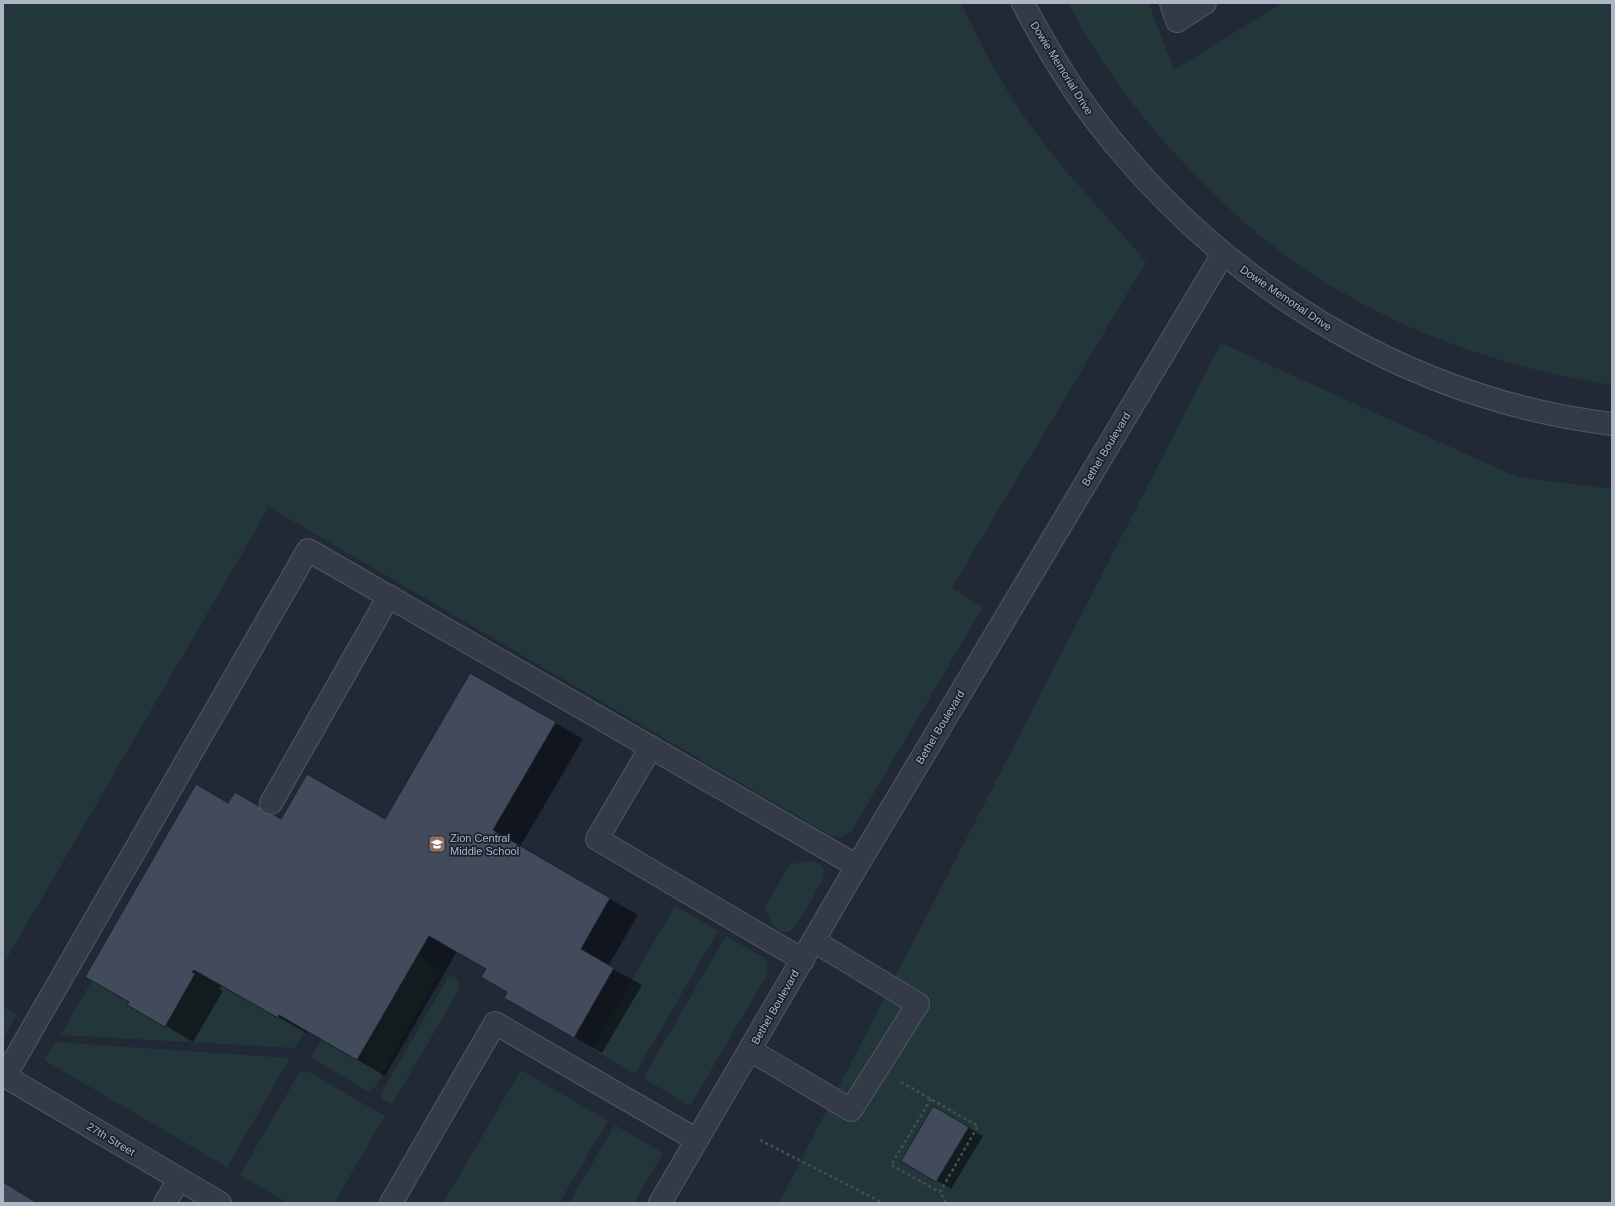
<svg xmlns="http://www.w3.org/2000/svg" width="1615" height="1206" viewBox="0 0 1615 1206" font-family="Helvetica,sans-serif">
  <style>
    .green { fill: #233639 }
    .shadow { fill: #0007 }
    .building { fill: #424b5c; stroke: #1b222e }
    .lines { fill: none; stroke-linecap: round; stroke-linejoin: round }
    .minor-casing { stroke: #515865; stroke-width: 24 }
    .path { stroke: #405155; stroke-width: 2.5; stroke-dasharray: 3 3; stroke-linecap: butt }
    .minor { stroke: #343b47; stroke-width: 22 }
    .labels { text-anchor: middle; stroke-width: 3.5; stroke-linejoin: round; paint-order: stroke }
    .street-label { font-size: 11px; fill: #aeb5c4; stroke: #1a202c }
    .poi-label { font-size: 11px; fill: #aeb5c4; stroke: #1a202c; text-anchor: start }
  </style>
  <rect width="100%" height="100%" fill="#212937"/>
  <g class="green">
    <path d="M3,3h958c22,47 46,92 78,134 33,44 72,83 107,125l-194,326 31,19 -132,225 -10,5 -10,-1 -562,-329 -266,458z"/>
    <path d="M1068,3h81l25,67 108,-67h330v382c-95,-15 -187,-44 -271,-93 -60,-34 -113,-81 -160,-132 -44,-47 -83,-99 -113,-157z"/>
    <polygon points="1221,343 1517,477 1612,489 1612,1203 779,1203"/>
    <path d="M813,861l9,5 2,8 -1,6 -29,49c-19,9 -23,-7 -29,-22l25,-43z"/>
    <polygon points="675,906 718,931 635,1074 592,1049"/>
    <polygon points="726,936 763,957 767,963 768,973 690,1106 643,1078"/>
    <path d="M420,951c5,11 10,16 22,18l-68,119 -7,3 -56,-34 11,-17 35,20z"/>
    <polygon points="194,970 277,1018 279,1015 305,1030 295,1048 60,1035 92,981 129,1002 128,1005 165,1027 195,975 192,972"/>
    <path d="M450,974c7,4 9,8 9,16l-67,114 -10,-5v-7z"/>
    <polygon points="3,1007 17,1014 4,1037 3,1037"/>
    <polygon points="55,1042 290,1058 227,1167 44,1060"/>
    <polygon points="521,1070 608,1121 559,1203 443,1203"/>
    <polygon points="307,1071 385,1116 334,1203 288,1203 240,1175 299,1073"/>
    <polygon points="615,1125 663,1153 634,1203 569,1203"/>
  </g>
  <g class="shadow">
    <polygon points="471,674 583,739 520,847 638,915 608,966 642,985 602,1053 505,997 508,992 487,968 457,951 385,1076 308,1031 306,1033 222,985 219,989 223,991 193,1042 129,1004 229,804 282,820 386,820"/>
    <polygon points="934,1107 983,1136 951,1189 903,1160"/>
  </g>
  <g class="building">
    <polygon points="470,673 556,722 493,830 610,898 581,949 614,968 574,1038 504,998 507,992 481,977 486,969 429,936 357,1060 279,1015 278,1018 194,970 192,972 195,974 165,1027 127,1005 129,1002 85,977 196,784 228,803 235,792 281,819 307,774 385,819"/>
    <polygon points="933,1106 969,1127 936,1182 901,1161"/>
    <polygon points="3,1182 37,1203 3,1203"/>
  </g>
  <g class="lines">
    <defs>
      <g id="minor">
        <path d="M1023,3c28,54 60,105 100,151 123,145 299,247 489,270"/>
        <polyline points="1171,3 1177,21 1205,3"/>
        <polyline points="651,747 597,839 803,960"/>
        <polyline points="271,803 389,596"/>
        <polyline points="750,1050 851,1110 918,1004 814,941"/>
        <polyline points="3,1075 220,1203"/>
        <polyline points="5,1076 308,550 857,866"/>
        <polyline points="165,1203 179,1179"/>
        <polyline points="391,1203 495,1023 697,1140"/>
        <polyline points="660,1203 857,866 1223,254"/>
      </g>
    </defs>
    <use href="#minor" class="minor-casing"/>
    <g class="path">
      <polyline points="901,1082 978,1126 940,1192 946,1203"/>
      <polyline points="931,1099 891,1165 940,1192"/>
      <polyline points="760,1140 883,1203"/>
    </g>
    <use href="#minor" class="minor"/>
  </g>
  <defs>
    <symbol id="school-square" viewBox="-11 -11 22 22"><rect x="-9" y="-9" width="18" height="18" rx="4" fill="#8d6e63" stroke="#1a202c"/><path d="M0-5L7-2L0 1L-7-2ZM-4 1L0 2.5L4 1V4Q0 6-4 4Z" fill="#fff"/></symbol>
  </defs>
  <g fill-rule="evenodd">
    <use href="#school-square" x="427" y="834" width="20" height="20"/>
  </g>
  <g class="labels">
    <g class="street-label">
      <text transform="translate(1062 68) rotate(58)" y="4">Dowie Memorial Drive</text>
      <text transform="translate(1286 298) rotate(34)" y="4">Dowie Memorial Drive</text>
      <text transform="translate(1106 449) rotate(-59)" y="4">Bethel Boulevard</text>
      <text transform="translate(940 727) rotate(-59)" y="4">Bethel Boulevard</text>
      <text transform="translate(775 1007) rotate(-60)" y="4">Bethel Boulevard</text>
      <text transform="translate(111 1139) rotate(31)" y="4">27th Street</text>
    </g>
    <g class="poi-label">
      <text x="450" y="842">Zion Central<tspan x="450" dy="13">Middle School</tspan></text>
    </g>
  </g>
  <rect width="1615" height="1206" fill="none" stroke="#aeb5c4" stroke-width="8"/>
</svg>
